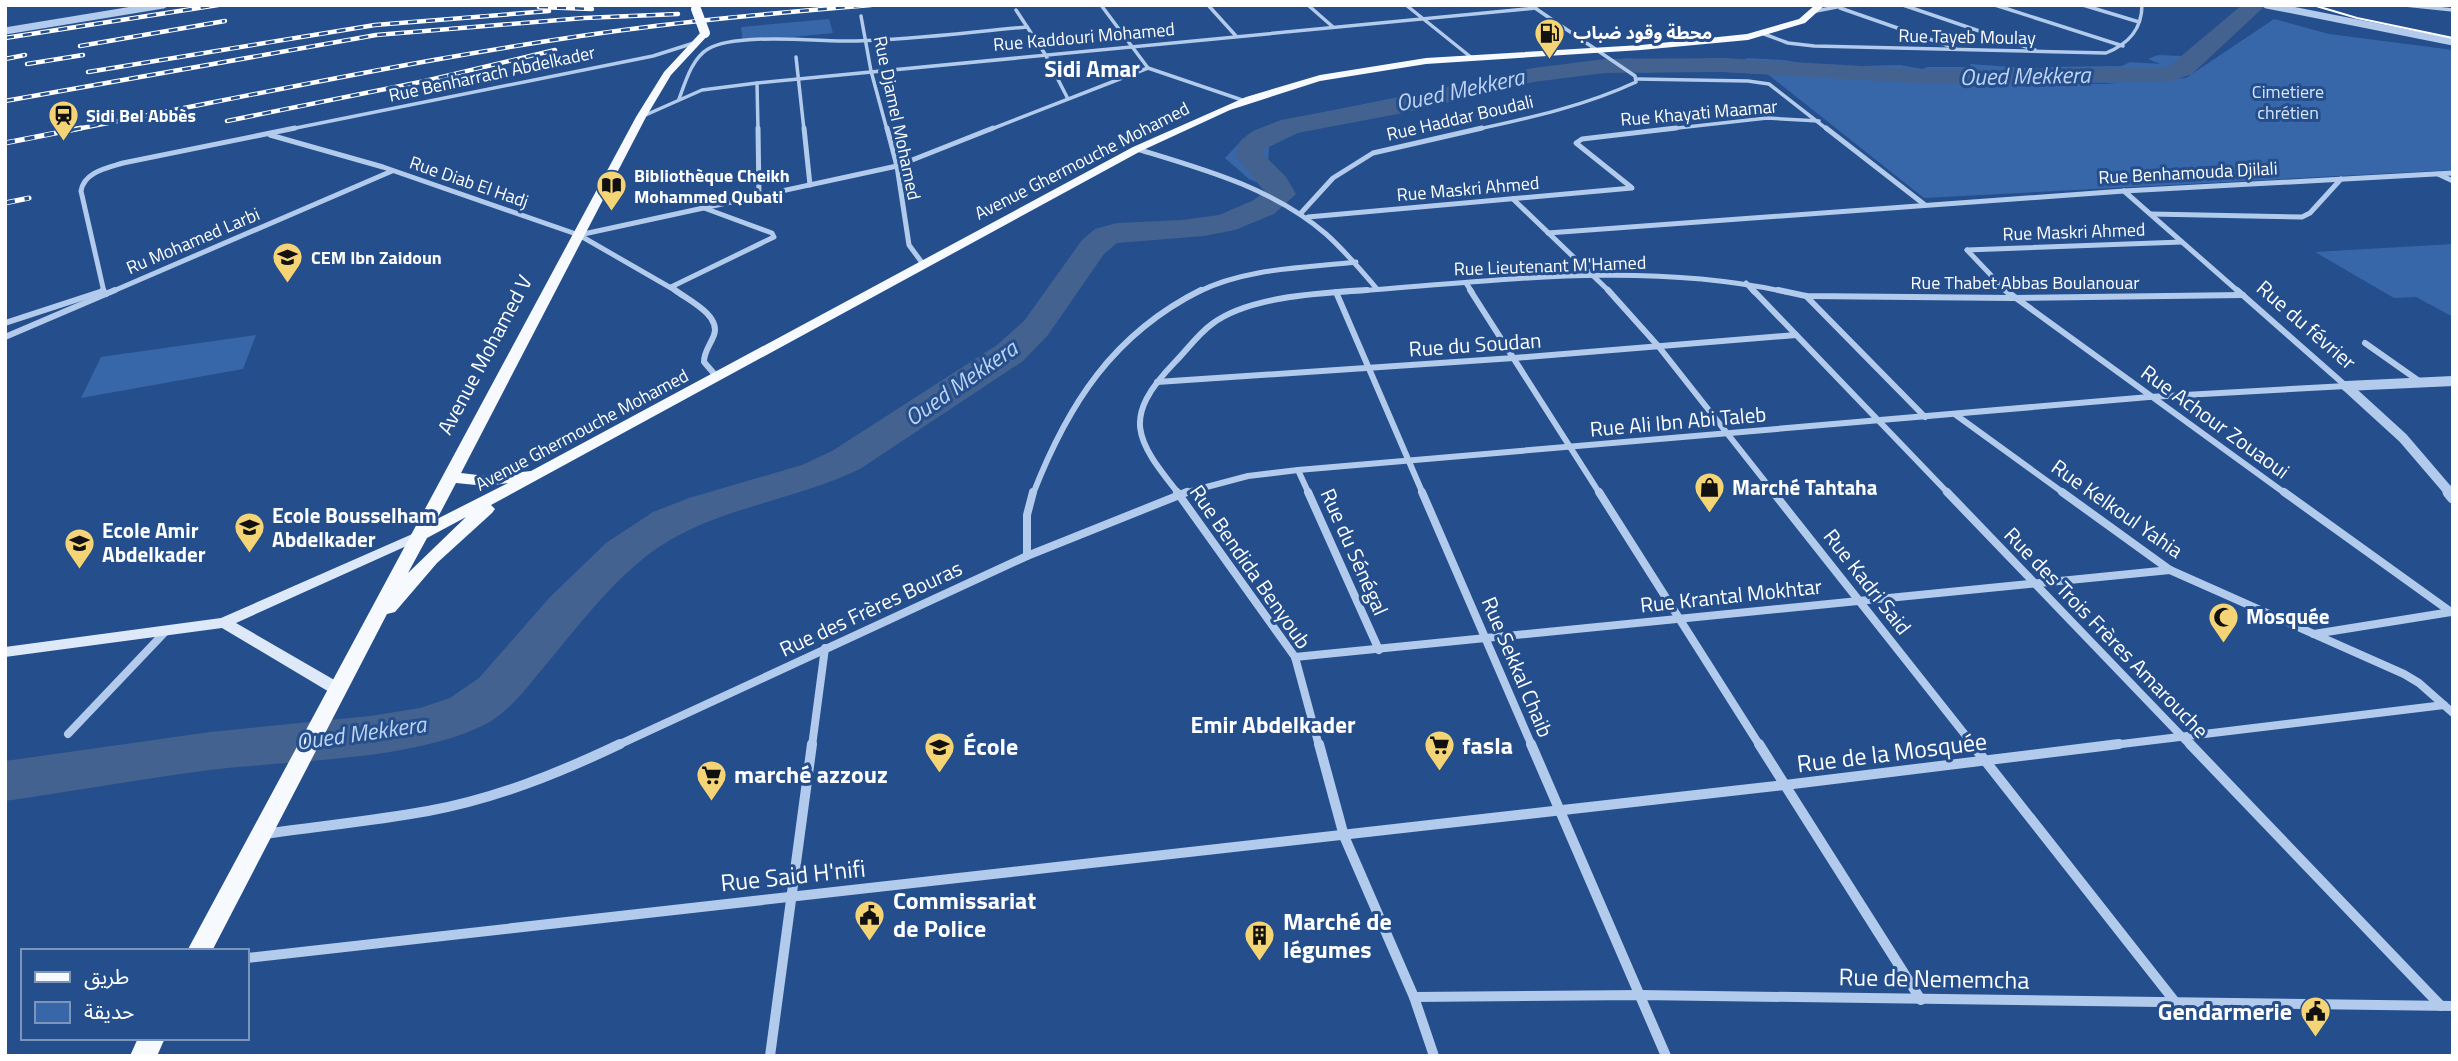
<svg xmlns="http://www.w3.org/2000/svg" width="2458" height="1061" viewBox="0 0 2458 1061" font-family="'Titillium Web','Noto Sans Arabic',sans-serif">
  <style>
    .green { fill: #3867a9 }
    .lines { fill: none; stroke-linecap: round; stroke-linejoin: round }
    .river { fill: #44628f; fill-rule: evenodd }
    .minor-far4 { stroke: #b2caeb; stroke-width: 3.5 }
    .minor-far3 { stroke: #b2caeb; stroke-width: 5 }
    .minor-far2 { stroke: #b2caeb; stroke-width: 6 }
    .minor-far1 { stroke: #b2caeb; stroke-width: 8 }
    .minor { stroke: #b2caeb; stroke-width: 10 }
    .tertiary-far2 { stroke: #b2caeb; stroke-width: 7 }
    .tertiary-far1 { stroke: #b2caeb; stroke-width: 10 }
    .tertiary { stroke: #b2caeb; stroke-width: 13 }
    .secondary { fill: #dde8f9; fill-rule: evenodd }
    .primary { fill: #f6f9fe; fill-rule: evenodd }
    .tram { stroke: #fff; stroke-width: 2 }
    .rail-far1-casing { stroke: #fff; stroke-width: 4.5 }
    .rail-casing { stroke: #fff; stroke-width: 5 }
    .rail-far1 { stroke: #244e8c; stroke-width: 2.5; stroke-dasharray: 9; stroke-linecap: butt }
    .rail { stroke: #244e8c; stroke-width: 3.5; stroke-dasharray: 10; stroke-linecap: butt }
    .primary-bridge { stroke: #f6f9fe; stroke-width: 10 }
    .labels { text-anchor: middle; stroke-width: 6; stroke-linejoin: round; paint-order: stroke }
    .far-poi-label { font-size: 18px; font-weight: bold; fill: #fff; stroke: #244e8c; text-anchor: start }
    .far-street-label { font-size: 18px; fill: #fff; stroke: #244e8c }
    .far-park-label { font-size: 18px; fill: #d7e5f8; stroke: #244e8c }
    .street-label { font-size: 21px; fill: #fff; stroke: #244e8c }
    .poi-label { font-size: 21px; font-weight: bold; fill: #fff; stroke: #244e8c; text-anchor: start }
    .far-district-label { font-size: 23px; font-weight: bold; fill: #fff; stroke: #244e8c }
    .water-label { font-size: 23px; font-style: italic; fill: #bed4f2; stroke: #244e8c }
    .neighbourhood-label { font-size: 23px; font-weight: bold; fill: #fff; stroke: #244e8c }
    .near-poi-label { font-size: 24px; font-weight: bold; fill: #fff; stroke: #244e8c; text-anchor: start }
    .near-street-label { font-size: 24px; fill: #fff; stroke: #244e8c }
  </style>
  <rect width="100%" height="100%" fill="#244e8c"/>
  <g class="green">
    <polygon points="829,19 833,33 743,42 741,27"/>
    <polygon points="2274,19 2329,34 2453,50 2453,170 1924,198 1765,72 1762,74 1687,70 1643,73 1623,58 1753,65 1745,58 1784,60 1823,67 1900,65 1922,69 1928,67 1971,67 1970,64 2041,69 2046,67 2122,66 2130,62 2160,64 2148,59 2158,55 2205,57 2178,77 2123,83 1961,81 2104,84 2186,78"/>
    <polygon points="1602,62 1604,65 1600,66 1610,67 1615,71 1555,76 1306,129 1269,147 1268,165 1286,195 1249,179 1225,158 1243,139 1253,139 1250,137 1270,126 1320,113 1516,73"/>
    <polygon points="2453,244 2453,317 2416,297 2394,298 2315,252"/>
    <polygon points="256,335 243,369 81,398 101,357"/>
  </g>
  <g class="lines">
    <path class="river" d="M2242,5h24l-74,69 -20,7 -238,3 -211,-12 -118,1 -72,9 -130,31 -106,20 -33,16 -1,5 23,23 10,17 -22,20 -39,16 -31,6 -87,7 -13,11 -56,81 -25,26 -163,108c-74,36 -157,38 -222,94 -33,28 -61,64 -89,98 -19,22 -37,49 -63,63 -73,37 -194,36 -276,46 -69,9 -137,21 -205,31v-40l205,-29 160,-16 50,-8 30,-10 29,-20 71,-81 56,-54 47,-31 36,-14 113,-33 30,-14 165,-106 27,-24 58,-81 13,-11 22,-6 65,-3 37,-5 33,-14 13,-9 -30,-37 6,-15 12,-9 28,-11 122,-23 130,-29 72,-9 118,-1 211,12 234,-3z"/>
    <g class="minor-far4">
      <polyline points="1101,5 1148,68 1245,101"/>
      <polyline points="1208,5 1236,36"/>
      <polyline points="1308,5 1333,27"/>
      <polyline points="1406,5 1472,58"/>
      <polyline points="1903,5 2035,50"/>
      <polyline points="1995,5 2123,46"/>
      <polyline points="2083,5 2139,22"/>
      <polyline points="2405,5 2453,10"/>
      <polyline points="1840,8 1955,48"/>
      <polyline points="1016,10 1045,54 1068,99"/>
      <polyline points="1816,11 1847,5"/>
      <polyline points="861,16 871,71 887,130"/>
      <path d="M1764,34l24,9 26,3 292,7c22,-9 36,-23 36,-48"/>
      <polyline points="796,57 804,130"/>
      <polyline points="1637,79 1748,81 1769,84 1828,130"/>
      <polyline points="757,83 758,130"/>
      <path d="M679,99c6,-16 13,-41 29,-50 29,-17 113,-7 149,-8 57,-1 113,-9 170,-14"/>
      <polyline points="641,117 702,90 757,83 1536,8"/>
      <polyline points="286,130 653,56 697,42"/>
      <polyline points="989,130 1148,68"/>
      <path d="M1474,130c55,-12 111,-24 162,-48l-1,-6 -103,-70"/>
      <polyline points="1660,130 1767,118 1819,121"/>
    </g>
    <g class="minor-far3">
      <polyline points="758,128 759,196"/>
      <polyline points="804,128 810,185"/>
      <polyline points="887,128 897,166 909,245 923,264"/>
      <polyline points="1826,128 1925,205"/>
      <polyline points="270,135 383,167 579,235 678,292"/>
      <path d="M1137,149c66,20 136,39 189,85 19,17 35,36 51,55"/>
      <polyline points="2438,174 2453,181"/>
      <polyline points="1631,187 1576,143 1582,139 1676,128"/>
      <polyline points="2124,191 2239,292"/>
      <polyline points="1513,199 1610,292"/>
      <polyline points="1301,213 1333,178 1373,153 1482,128"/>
      <polyline points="2151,214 2302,217 2310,213 2341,179"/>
      <polyline points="1308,217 1632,188"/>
      <polyline points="1548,233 2124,191 2453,173"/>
      <polyline points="579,235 897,166 993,128"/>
      <polyline points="1967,250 2007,292"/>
      <polyline points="1967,250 2182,242"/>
      <polyline points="1466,283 1472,292"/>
      <polyline points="1746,283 1754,292"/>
      <polyline points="671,287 774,237 772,233 704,208"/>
      <path d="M104,292l-23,-101c3,-19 26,-23 42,-28l172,-35"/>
      <polyline points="111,292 392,171"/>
      <path d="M1198,292c47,-24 106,-24 158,-30"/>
      <path d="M1341,292c147,-10 299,-32 445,0"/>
    </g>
    <g class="minor-far2">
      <polyline points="103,290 106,294"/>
      <path d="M675,290c13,10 46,25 39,45 -4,11 -10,16 -10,27l13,15"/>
      <polyline points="1470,290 1600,494"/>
      <polyline points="1608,290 1659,347 1775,494"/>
      <polyline points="1753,290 1949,494"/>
      <polyline points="1778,290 1806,296 2013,298 2243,295"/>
      <polyline points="2005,290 2286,494"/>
      <polyline points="2237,290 2346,386"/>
      <polyline points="1336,292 1423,494"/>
      <polyline points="1806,296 1925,417"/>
      <polyline points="5,323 103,291"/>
      <polyline points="5,337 115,290"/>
      <polyline points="2365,343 2419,381"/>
      <polyline points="1157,382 1514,358 1796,335"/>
      <polyline points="1956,415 2065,494"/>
      <polyline points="1298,470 1309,494"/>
      <path d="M1033,494c35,-90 80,-160 168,-204"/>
      <path d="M1179,494c-44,-55 -58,-76 -4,-132 12,-12 23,-28 37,-38 37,-28 110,-31 155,-34"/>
      <polyline points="1180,494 1248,476 1298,470 2149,397 2346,386"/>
    </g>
    <g class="minor-far1">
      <polyline points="1177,492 1295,657 1319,746"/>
      <polyline points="1308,492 1379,650"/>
      <polyline points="1422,492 1532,746"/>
      <polyline points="1599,492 1760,746"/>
      <polyline points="1773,492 1974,746"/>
      <polyline points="1947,492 2191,746"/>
      <polyline points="2062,492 2170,570 2404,674 2419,683 2453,713"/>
      <polyline points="2284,492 2451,612"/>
      <polyline points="1027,556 1187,492"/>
      <polyline points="2314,634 2451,612"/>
      <polyline points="1295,657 2170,570"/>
      <polyline points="68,734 166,631"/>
      <polyline points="616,746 1027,556 1027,515 1033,492"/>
      <polyline points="812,746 825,648"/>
      <polyline points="2105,746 2444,705"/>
    </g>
    <g class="minor">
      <polyline points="1319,744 1344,836 1414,997 1434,1056"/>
      <polyline points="1531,744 1666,1056"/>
      <polyline points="1759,744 1921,1000"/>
      <polyline points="1972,744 2176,1003"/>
      <polyline points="2190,744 2441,1006"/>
      <path d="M264,834c55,-8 110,-13 164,-23 67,-12 131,-38 192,-67"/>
      <polyline points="247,958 1785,785 2119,744"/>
      <polyline points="1414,997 1640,995 2453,1006"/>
      <polyline points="770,1056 812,744"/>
    </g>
    <g class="tertiary-far2">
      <polyline points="2267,5 2453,42"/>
      <polyline points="5,31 163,5"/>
    </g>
    <g class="tertiary-far1">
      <polyline points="2346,386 2403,438 2451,494"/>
      <polyline points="2346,386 2453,381"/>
    </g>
    <polyline class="tertiary" points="2449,492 2453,497"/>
    <polygon class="secondary" points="417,532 424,536 422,539 236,623 343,685 345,689 343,693 331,693 222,628 5,657 5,647 221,618"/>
    <g class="primary">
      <path d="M1815,5h10l-20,18 -57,17 -107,10 -215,14 -106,17 -90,29 -89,41 -650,354 4,4 -3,4 -55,50 -42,49 -8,2 -175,337h-25l449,-834 28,-45 38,-41 8,2 -39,42 -25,42 -185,356 25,3 45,-5 602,-324 113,-50 74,-22 106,-17 215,-13 106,-11 52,-15zM456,483l30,3 22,-3 -71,36zM466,517l-58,56 19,-35z"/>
      <polygon points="138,1038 165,1038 157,1056 130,1056"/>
    </g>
    <polyline class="tram" points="2313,5 2357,18 2453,38"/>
    <defs>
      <g id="rail-far1">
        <polyline points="539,7 592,9"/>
        <polyline points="5,38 218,5"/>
        <polyline points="80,46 225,21"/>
        <polyline points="5,59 25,55"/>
        <polyline points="27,64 83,55"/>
        <polyline points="88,72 375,25 549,11"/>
        <polyline points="5,101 376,35 584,18 678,14"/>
        <polyline points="227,121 425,81 555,50"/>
        <path d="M72,130c193,-37 387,-80 583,-104 72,-9 144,-15 216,-21"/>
      </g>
      <g id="rail">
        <polyline points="5,143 81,128"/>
        <polyline points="5,203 29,198"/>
      </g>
    </defs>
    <use href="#rail-far1" class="rail-far1-casing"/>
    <use href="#rail" class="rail-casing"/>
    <use href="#rail-far1" class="rail-far1"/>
    <use href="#rail" class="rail"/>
    <polyline class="primary-bridge" points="696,9 705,33"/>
  </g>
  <defs>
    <symbol id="fuel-pin" viewBox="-11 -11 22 30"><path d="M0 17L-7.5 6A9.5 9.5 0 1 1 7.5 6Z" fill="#f5d475" stroke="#244e8c"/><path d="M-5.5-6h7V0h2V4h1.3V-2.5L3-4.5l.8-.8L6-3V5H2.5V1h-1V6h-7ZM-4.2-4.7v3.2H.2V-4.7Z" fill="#111"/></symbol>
    <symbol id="station-pin" viewBox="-11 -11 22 30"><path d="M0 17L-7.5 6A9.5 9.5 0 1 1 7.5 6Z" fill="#f5d475" stroke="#244e8c"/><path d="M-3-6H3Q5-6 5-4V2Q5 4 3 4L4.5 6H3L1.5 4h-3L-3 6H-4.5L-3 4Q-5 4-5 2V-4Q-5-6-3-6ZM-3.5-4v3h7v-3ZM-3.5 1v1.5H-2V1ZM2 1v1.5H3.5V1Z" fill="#111"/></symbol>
    <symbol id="library-pin" viewBox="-11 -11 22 30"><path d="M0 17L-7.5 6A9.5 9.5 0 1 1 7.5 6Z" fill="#f5d475" stroke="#244e8c"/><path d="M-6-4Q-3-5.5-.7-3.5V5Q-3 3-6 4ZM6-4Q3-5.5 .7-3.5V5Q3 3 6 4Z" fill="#111"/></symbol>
    <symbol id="school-pin" viewBox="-11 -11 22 30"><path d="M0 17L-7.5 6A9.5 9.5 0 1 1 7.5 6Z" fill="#f5d475" stroke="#244e8c"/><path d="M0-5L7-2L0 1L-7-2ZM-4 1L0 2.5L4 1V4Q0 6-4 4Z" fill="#111"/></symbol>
    <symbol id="shop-pin" viewBox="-11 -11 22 30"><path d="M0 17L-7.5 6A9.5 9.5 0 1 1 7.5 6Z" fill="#f5d475" stroke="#244e8c"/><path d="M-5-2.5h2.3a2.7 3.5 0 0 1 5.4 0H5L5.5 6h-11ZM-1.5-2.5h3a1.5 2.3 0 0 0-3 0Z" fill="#111"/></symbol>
    <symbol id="mosque-pin" viewBox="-11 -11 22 30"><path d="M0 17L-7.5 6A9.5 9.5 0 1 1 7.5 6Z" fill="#f5d475" stroke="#244e8c"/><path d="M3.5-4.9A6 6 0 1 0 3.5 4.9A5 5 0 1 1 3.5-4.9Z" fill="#111"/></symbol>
    <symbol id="supermarket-pin" viewBox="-11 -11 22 30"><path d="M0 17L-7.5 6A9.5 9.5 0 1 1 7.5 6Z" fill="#f5d475" stroke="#244e8c"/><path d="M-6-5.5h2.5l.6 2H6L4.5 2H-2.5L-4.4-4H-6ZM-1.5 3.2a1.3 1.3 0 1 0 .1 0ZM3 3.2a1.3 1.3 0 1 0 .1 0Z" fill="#111"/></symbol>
    <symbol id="civic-pin" viewBox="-11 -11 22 30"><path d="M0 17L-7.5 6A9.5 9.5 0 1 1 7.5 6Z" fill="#f5d475" stroke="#244e8c"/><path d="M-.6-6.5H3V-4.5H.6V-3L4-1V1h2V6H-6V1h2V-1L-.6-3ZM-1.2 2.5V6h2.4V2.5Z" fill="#111"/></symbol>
    <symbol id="building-pin" viewBox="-11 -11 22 30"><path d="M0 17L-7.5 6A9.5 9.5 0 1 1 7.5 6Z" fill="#f5d475" stroke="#244e8c"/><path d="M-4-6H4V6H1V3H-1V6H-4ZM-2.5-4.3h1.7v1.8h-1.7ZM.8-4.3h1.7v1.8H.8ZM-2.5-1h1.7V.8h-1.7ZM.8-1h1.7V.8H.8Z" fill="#111"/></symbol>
  </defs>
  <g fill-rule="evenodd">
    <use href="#fuel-pin" x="1532" y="16" width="35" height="47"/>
    <use href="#station-pin" x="46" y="98" width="35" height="47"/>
    <use href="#library-pin" x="594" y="168" width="35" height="47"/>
    <use href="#school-pin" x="270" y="240" width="35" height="47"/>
    <use href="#shop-pin" x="1692" y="470" width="35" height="47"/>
    <use href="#school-pin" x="232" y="510" width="35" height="47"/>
    <use href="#school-pin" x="62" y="526" width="35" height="47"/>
    <use href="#mosque-pin" x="2206" y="600" width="35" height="47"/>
    <use href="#supermarket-pin" x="1422" y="728" width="35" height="47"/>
    <use href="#school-pin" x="922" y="730" width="35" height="47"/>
    <use href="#supermarket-pin" x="694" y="758" width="35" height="47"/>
    <use href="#civic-pin" x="852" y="898" width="35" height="47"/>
    <use href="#building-pin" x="1242" y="918" width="35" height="47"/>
    <use href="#civic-pin" x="2298" y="994" width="35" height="47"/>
  </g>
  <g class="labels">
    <g class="far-poi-label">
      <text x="1573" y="39">محطة وقود ضباب</text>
      <text x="86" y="122">Sidi Bel Abbès</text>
      <text x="634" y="182">Bibliothèque Cheikh<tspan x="634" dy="21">Mohammed Qubati</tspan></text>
      <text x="311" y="264">CEM Ibn Zaidoun</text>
    </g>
    <g class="far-street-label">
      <text transform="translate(1084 37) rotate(-5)" y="6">Rue Kaddouri Mohamed</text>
      <text transform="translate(1967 37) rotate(1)" y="6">Rue Tayeb Moulay</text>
      <text transform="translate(492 74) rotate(-12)" y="6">Rue Benharrach Abdelkader</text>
      <text transform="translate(1699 113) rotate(-5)" y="6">Rue Khayati Maamar</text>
      <text transform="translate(897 118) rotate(78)" y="6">Rue Djamel Mohamed</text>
      <text transform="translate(1460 118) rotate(-13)" y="6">Rue Haddar Boudali</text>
      <text transform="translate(1082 161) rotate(-27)" y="6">Avenue Ghermouche Mohamed</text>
      <text transform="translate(2188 173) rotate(-3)" y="6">Rue Benhamouda Djilali</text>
      <text transform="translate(469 182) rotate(19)" y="6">Rue Diab El Hadj</text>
      <text transform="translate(1468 189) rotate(-5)" y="6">Rue Maskri Ahmed</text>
      <text transform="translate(2074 232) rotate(-2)" y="6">Rue Maskri Ahmed</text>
      <text transform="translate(193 241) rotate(-23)" y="6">Ru Mohamed Larbi</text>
      <text transform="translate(1550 266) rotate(-2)" y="6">Rue Lieutenant M'Hamed</text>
      <text x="2025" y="289">Rue Thabet Abbas Boulanouar</text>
      <text transform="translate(582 430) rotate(-28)" y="6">Avenue Ghermouche Mohamed</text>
    </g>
    <g class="far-park-label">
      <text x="2288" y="98">Cimetiere<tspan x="2288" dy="21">chrétien</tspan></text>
    </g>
    <g class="street-label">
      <text transform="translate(2306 325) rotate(41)" y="7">Rue du février</text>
      <text transform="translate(1475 345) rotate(-4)" y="7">Rue du Soudan</text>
      <text transform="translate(485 355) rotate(-62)" y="7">Avenue Mohamed V</text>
      <text transform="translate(1678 422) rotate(-5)" y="7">Rue Ali Ibn Abi Taleb</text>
      <text transform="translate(2215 422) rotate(36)" y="7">Rue Achour Zouaoui</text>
      <text transform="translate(2117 509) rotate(35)" y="7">Rue Kelkoul Yahia</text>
      <text transform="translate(1354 552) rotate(66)" y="7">Rue du Sénégal</text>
      <text transform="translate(1250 567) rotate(55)" y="7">Rue Bendida Benyoub</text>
      <text transform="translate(1867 582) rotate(52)" y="7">Rue Kadri Said</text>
      <text transform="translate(1731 596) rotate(-6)" y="7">Rue Krantal Mokhtar</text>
      <text transform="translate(871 609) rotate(-25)" y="7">Rue des Frères Bouras</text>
      <text transform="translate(2106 633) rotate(46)" y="7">Rue des Trois Frères Amarouche</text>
      <text transform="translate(1517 667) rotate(67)" y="7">Rue Sekkal Chaib</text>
    </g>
    <g class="poi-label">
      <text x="1732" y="495">Marché Tahtaha</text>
      <text x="272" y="523">Ecole Bousselham<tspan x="272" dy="24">Abdelkader</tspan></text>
      <text x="102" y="538">Ecole Amir<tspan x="102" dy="24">Abdelkader</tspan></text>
      <text x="2246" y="624">Mosquée</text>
    </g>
    <g class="far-district-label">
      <text x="1092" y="77">Sidi Amar</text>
    </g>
    <g class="water-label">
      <text transform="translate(2025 76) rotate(-1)" y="8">Oued Mekkera</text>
      <text transform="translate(1460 90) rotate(-12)" y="8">Oued Mekkera</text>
      <text transform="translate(961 383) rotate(-35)" y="8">Oued Mekkera</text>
      <text transform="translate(361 733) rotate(-8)" y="8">Oued Mekkera</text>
    </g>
    <g class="neighbourhood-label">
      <text x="1273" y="733">Emir Abdelkader</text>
    </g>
    <g class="near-poi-label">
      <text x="1462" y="754">fasla</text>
      <text x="963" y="755">École</text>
      <text x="734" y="783">marché azzouz</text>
      <text x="893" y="909">Commissariat<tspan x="893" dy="28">de Police</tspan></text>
      <text x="1283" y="930">Marché de<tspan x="1283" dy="28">légumes</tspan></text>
      <text x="2292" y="1020" text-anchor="end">Gendarmerie</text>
    </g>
    <g class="near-street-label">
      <text transform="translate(1892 753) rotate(-7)" y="8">Rue de la Mosquée</text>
      <text transform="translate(793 876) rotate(-6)" y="8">Rue Said H'nifi</text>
      <text transform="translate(1934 979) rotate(1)" y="8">Rue de Nememcha</text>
    </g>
  </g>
  <rect width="2458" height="1061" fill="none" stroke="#ffffff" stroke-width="14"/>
  <rect x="21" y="949" width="228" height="91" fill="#244e8c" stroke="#7c95ba" stroke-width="2"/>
  <rect x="35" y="972" width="35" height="10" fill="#f6f9fe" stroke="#7c95ba" stroke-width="2"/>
  <text x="84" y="984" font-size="21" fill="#ffffff">طريق</text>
  <rect x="35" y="1002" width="35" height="21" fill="#3867a9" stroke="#7c95ba" stroke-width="2"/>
  <text x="84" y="1019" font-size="21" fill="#ffffff">حديقة</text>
</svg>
